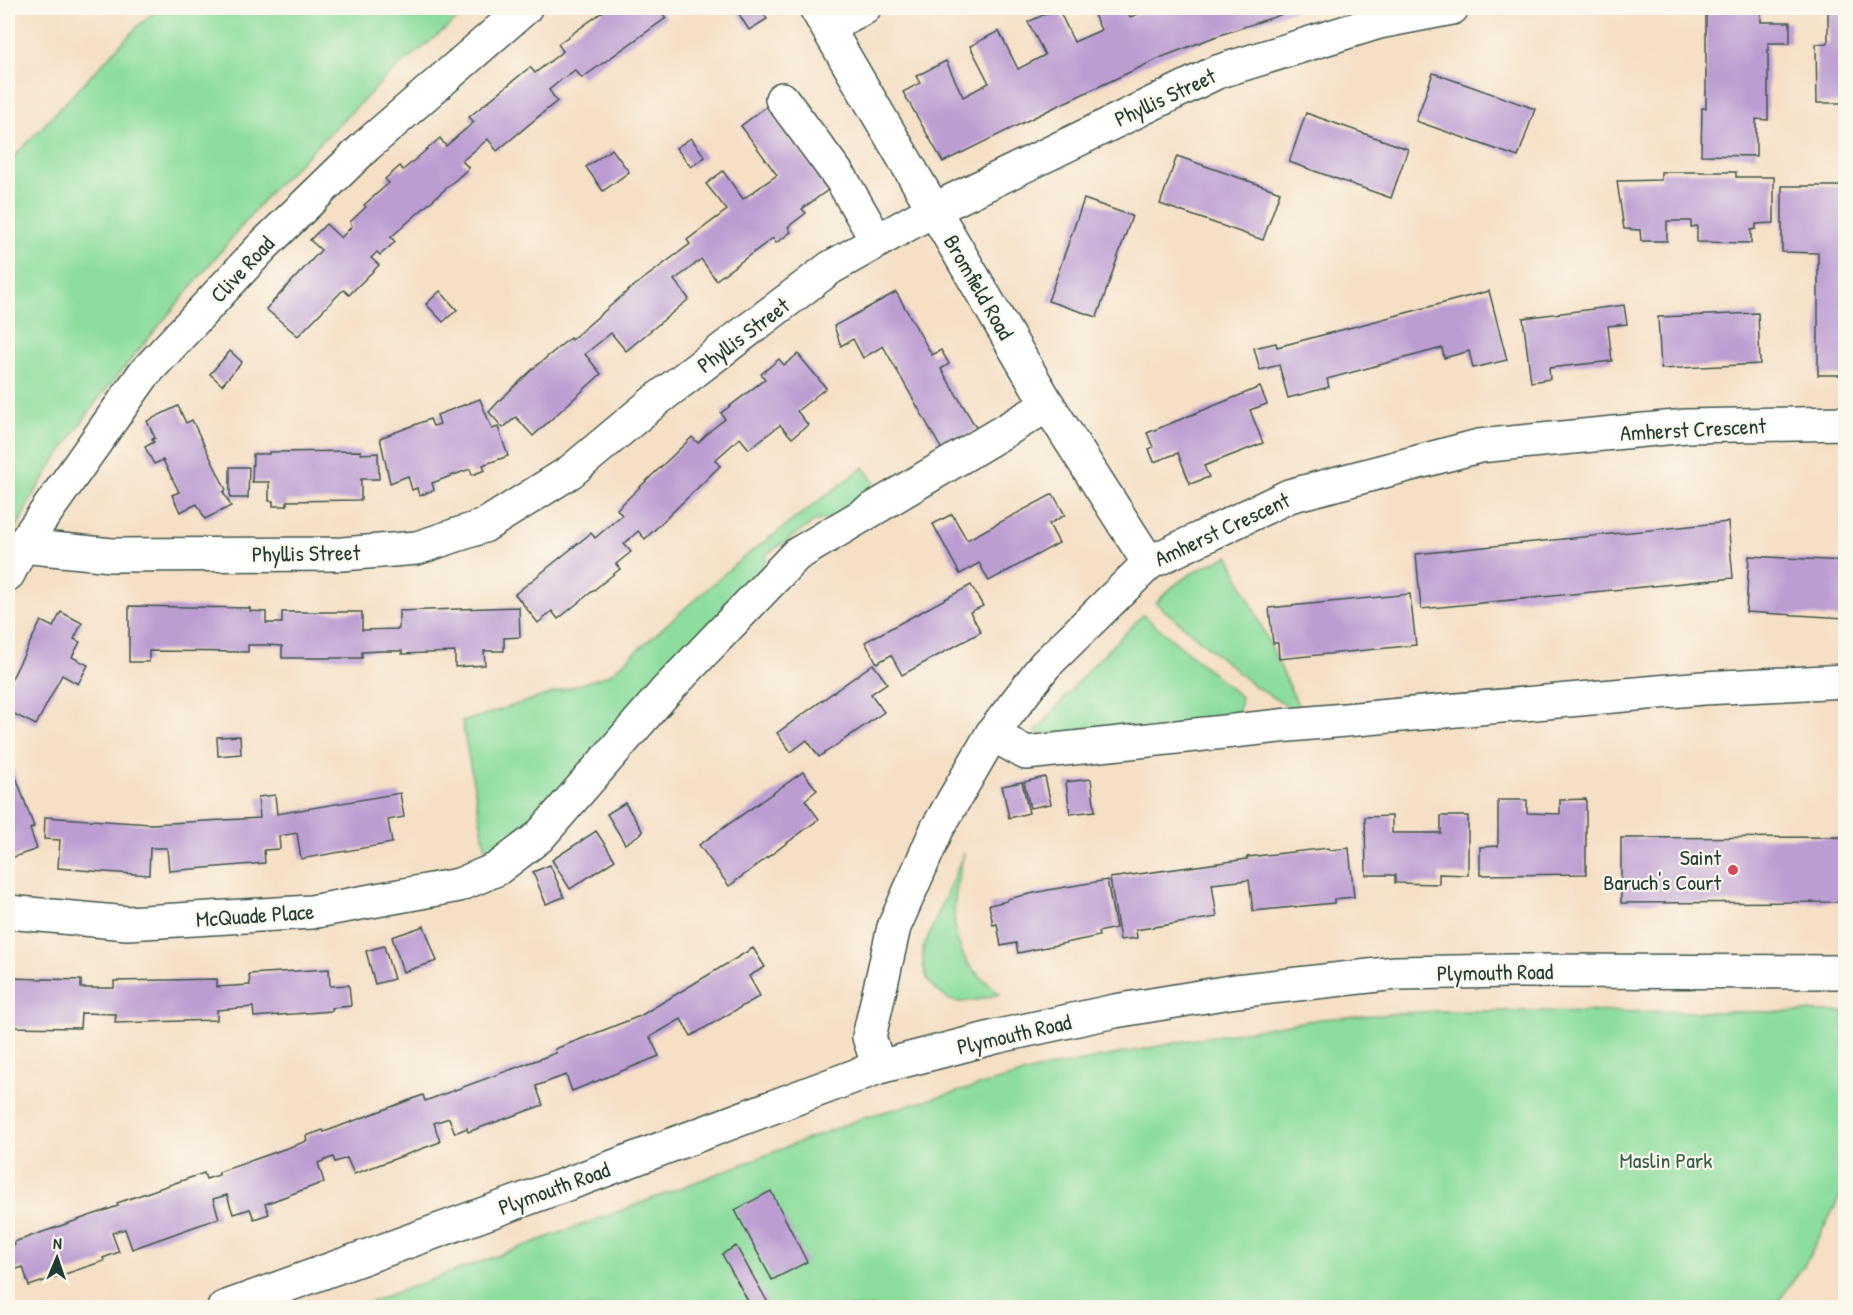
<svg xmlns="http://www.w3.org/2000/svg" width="1853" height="1315" viewBox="0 0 1853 1315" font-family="'Patrick Hand',sans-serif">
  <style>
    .green { fill: #8cdd9d; stroke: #568d68; stroke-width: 1.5 }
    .building { fill: #bb9dd2 }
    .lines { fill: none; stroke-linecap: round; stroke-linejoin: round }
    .minor-casing { stroke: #3f554a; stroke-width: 36 }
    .minor { stroke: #fff; stroke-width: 33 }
    .poi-dot { fill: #d1495b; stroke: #fbf7ec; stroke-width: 2 }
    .labels { text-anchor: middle; stroke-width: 4.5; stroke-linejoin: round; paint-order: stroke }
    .street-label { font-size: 22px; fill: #1f3d34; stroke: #fbf7ec }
    .poi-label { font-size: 22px; fill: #1f3d34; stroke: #fbf7ec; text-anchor: end }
    .park-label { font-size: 22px; fill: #355d49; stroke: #fbf7ec }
  </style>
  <rect width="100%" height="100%" fill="#fbf7ec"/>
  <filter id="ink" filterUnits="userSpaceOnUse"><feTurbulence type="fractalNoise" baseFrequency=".0167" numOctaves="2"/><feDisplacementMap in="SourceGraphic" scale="12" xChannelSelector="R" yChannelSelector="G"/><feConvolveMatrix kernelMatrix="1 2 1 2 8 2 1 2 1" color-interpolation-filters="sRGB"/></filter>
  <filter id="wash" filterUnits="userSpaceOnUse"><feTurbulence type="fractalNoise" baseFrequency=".008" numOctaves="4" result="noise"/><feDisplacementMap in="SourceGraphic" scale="24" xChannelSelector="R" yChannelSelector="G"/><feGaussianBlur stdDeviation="1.35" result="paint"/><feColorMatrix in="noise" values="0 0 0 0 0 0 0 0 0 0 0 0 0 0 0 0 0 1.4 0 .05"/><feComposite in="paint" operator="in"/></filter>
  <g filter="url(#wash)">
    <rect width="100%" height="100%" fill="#f5dfc5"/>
    <g class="green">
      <polygon points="159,8 474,8 460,17 391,73 270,192 95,403 50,468 31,499 8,546 8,163 138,26"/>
      <polygon points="864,467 878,490 836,518 816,521 767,554 764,565 530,835 487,856 462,722 609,675 740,560"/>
      <path d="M1229,556l73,158 -48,-28 -98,-83c22,-24 42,-35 73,-47z"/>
      <polygon points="1143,615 1241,697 1237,721 1044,741 1036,732 1089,669"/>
      <path d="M964,853c-9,37 -18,74 3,109 6,10 23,23 33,32 -14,3 -32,10 -47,7 -4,-1 -8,-5 -12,-7 -16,-11 -19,-27 -18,-45z"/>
      <polygon points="1435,1011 1845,1012 1845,1187 1806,1262 1776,1305 1773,1307 354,1308 628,1208 865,1117 1037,1070 1190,1040 1320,1019"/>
    </g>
    <g id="blocks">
      <g class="building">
        <polygon points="608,8 661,8 659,9 666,18 582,78 575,70 561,80 549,90 557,101 497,151 488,139 462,161 469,168 391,237 395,242 380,255 377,252 371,258 379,265 349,295 344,290 341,292 298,336 266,309 321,250 310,240 326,224 341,238 352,226 350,222 366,207 364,205 389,183 385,179 400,166 403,170 440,138 446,146 474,122 469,117 530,67 535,73 563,51 558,44"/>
        <polygon points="735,8 760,8 767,19 749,30"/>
        <polygon points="1058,8 1074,42 1101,30 1091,8 1126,8 1130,17 1153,8 1301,8 1217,36 1162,57 1053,108 943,162 903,92 920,83 916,76 946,61 963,97 989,83 970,46 999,31 1018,69 1045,55 1028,22"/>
        <polygon points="1828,8 1845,8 1845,103 1817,103 1816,44 1828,43"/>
        <polygon points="1706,9 1761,9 1761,22 1790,22 1790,43 1768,43 1768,120 1756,119 1756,156 1701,155 1702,108 1706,108"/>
        <polygon points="1433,73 1535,109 1518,157 1416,121"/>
        <polygon points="767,106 828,190 802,209 806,213 788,227 791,232 776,243 773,238 716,280 701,259 688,270 674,280 689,299 626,351 611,333 585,354 601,374 533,436 516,417 503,428 489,412 500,400 535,367 570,338 571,340 630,289 690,244 687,240 727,210 706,184 723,171 743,199 777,175 741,126"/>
        <polygon points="1306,113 1408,149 1391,198 1289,162"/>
        <polygon points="691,138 705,157 691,167 676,148"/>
        <polygon points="612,149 629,172 603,191 586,167"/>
        <polygon points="1177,156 1280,192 1263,240 1160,204"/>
        <polygon points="1661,172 1736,172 1736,177 1774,177 1774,223 1756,224 1756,229 1751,230 1751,243 1697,242 1697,226 1691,227 1691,221 1667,221 1667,241 1641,241 1640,230 1624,229 1617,181 1661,180"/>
        <polygon points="1782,186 1845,186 1845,375 1818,375 1818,253 1782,252"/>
        <polygon points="1084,199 1132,216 1097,317 1048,301"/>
        <polygon points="440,291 457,310 443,322 426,304"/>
        <polygon points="1489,291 1507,360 1473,368 1469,351 1444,358 1442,348 1327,379 1329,387 1288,398 1279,365 1260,370 1254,348 1276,343 1277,347"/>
        <polygon points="896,292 932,355 941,350 949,364 941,369 977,429 942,450 883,346 863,358 853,339 841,346 834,326"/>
        <polygon points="1624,305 1627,324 1608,326 1612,361 1549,368 1550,379 1531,382 1523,318"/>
        <polygon points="1758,313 1760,364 1661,369 1658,317"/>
        <polygon points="230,351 242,362 222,385 210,374"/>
        <polygon points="798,354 826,388 797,411 808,425 792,438 780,425 749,449 740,438 715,460 720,466 645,539 638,531 624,544 631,552 616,564 620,569 558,619 552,611 538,623 515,594 591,533 595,538 609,526 622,515 617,509 692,437 698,443 711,430 725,419 721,413 765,379 761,374 779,359 784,365"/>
        <polygon points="1260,387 1267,404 1250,410 1263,443 1204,466 1209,477 1190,484 1178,453 1154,462 1149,449 1153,447 1147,433"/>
        <polygon points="480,399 492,429 498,427 508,456 483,465 485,470 472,475 470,469 432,483 434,490 419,496 417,488 412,490 408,476 390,483 380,438 430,419 433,426 440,424 437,415"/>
        <polygon points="178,406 186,423 192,420 226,490 223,492 231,506 205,519 197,504 180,512 172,495 179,492 163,460 154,464 145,447 154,442 152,439 155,438 147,421"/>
        <polygon points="361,451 361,454 378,453 379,479 361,479 361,500 287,501 287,506 273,506 273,501 269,501 269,482 252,482 253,454 269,454 269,452"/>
        <polygon points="230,467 249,467 248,498 230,498"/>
        <polygon points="1053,494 1065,515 1049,524 1059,543 989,581 979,563 960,574 933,524 952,514 967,540"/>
        <polygon points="1728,522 1733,578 1421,609 1416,554"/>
        <polygon points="1749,556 1845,561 1845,618 1746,612"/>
        <polygon points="971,585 983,606 970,612 981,632 902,675 891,655 877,663 865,642"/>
        <polygon points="1410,594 1416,645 1279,659 1278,643 1273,643 1269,608"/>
        <polygon points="129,606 250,608 250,611 266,612 266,623 282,623 282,612 362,612 362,630 399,629 399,611 519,607 520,637 504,638 504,651 484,651 485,665 455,667 455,652 402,654 402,651 381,651 362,652 362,658 282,658 282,646 266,645 248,645 248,652 149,651 149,662 129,662"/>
        <polygon points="61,612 82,623 74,639 80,642 72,657 88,665 78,684 62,675 36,725 8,711 8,686 41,621 53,627"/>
        <polygon points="873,664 887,683 871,694 884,712 819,757 807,740 791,752 777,733"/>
        <polygon points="240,736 241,754 218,756 217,737"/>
        <polygon points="8,755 34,827 30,829 37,849 8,859"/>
        <polygon points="803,772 817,790 805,800 819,819 729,886 699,845"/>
        <polygon points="1045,777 1051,804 1030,808 1024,782"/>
        <polygon points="1091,779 1095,811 1070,814 1066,782"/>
        <polygon points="1022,782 1029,813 1009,818 1002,786"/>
        <polygon points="400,793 404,817 388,820 392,843 301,859 297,833 279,836 280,849 264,850 265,863 169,871 167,848 150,848 149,875 104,872 58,868 60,840 44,839 45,817 151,824 260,818 258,797 275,795 277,814"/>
        <polygon points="1586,799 1586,874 1480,875 1480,847 1498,846 1498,800 1527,800 1527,813 1560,814 1560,800"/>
        <polygon points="625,803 643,832 625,844 607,814"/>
        <polygon points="1392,816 1392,833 1441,833 1441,816 1468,816 1468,875 1439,874 1439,884 1395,883 1395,875 1366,875 1365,817"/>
        <polygon points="596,831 615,860 570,889 552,860"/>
        <polygon points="1845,837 1845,902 1621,903 1621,838"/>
        <polygon points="1329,848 1329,850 1349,848 1354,897 1334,899 1334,903 1253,911 1249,880 1212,884 1217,917 1136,930 1137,938 1120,940 1110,878 1247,859 1247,857"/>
        <polygon points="550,865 564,897 546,904 533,872"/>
        <polygon points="1107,880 1116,928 1098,932 1099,936 1018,953 1016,943 1001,946 997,924 993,925 989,905 1007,901 1007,899 1048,890"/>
        <polygon points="424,926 437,961 403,972 392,937"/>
        <polygon points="384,946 394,979 375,984 366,951"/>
        <polygon points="753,948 765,967 749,976 760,996 691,1036 681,1019 650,1037 659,1056 572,1091 566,1075 536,1086 543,1105 468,1132 467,1128 455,1133 449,1118 434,1123 440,1142 354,1174 347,1158 335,1162 333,1157 318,1163 324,1182 265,1204 269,1214 254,1219 250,1209 233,1214 227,1195 213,1199 219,1218 132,1249 125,1229 112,1233 119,1252 103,1258 104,1261 29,1286 23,1267 8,1272 8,1247 15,1245 14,1242 118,1206 117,1203 204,1173 206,1179 219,1175 219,1172 307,1141 306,1136 323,1130 324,1132 423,1095 425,1101 556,1053 555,1049 640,1016"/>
        <polygon points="329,969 330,986 349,985 351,1006 332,1008 332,1011 254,1017 253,1007 217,1010 217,1020 115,1023 116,1014 81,1013 80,1028 8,1027 8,978 81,980 81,988 114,988 114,981 217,979 217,987 250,985 249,974"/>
        <polygon points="771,1191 807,1262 772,1280 735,1210"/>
        <polygon points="736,1246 771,1308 752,1308 722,1254"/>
      </g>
    </g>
  </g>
  <g filter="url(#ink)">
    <use href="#blocks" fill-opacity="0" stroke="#3f554a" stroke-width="1.5"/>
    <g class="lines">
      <defs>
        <g id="minor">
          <polyline points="816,8 1048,405 1149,563"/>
          <polyline points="827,26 864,8"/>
          <polyline points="782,99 842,180 877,241"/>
          <polyline points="22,546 112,555 342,554 417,548 484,526 570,472 655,401 830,268 933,210 1217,72 1379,22 1452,8"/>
          <polyline points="8,574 22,546 143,375 263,246 366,146 525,8"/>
          <polyline points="992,734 1026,753 1289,725 1703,688 1846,681"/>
          <polyline points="8,912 127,923 311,912 459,885 497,869 539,837 665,692 796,555 1048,405"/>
          <polyline points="879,1067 869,1037 894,927 937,829 992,734 1045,665 1149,563 1289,496 1479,446 1686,426 1846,423"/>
          <polyline points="224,1308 581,1179 879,1067 999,1036 1115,1011 1236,991 1396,973 1512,971 1846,972"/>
        </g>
      </defs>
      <use href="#minor" class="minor-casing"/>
      <use href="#minor" class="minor"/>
    </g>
  </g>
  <circle class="poi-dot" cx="1733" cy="870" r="6"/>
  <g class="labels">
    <g class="street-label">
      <text transform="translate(1165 97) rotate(-25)" y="8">Phyllis Street</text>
      <text transform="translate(242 269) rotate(-47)" y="8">Clive Road</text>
      <text transform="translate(979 287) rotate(60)" y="8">Bromfield Road</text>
      <text transform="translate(743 335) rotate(-37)" y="8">Phyllis Street</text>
      <text transform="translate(1693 429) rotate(-3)" y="8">Amherst Crescent</text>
      <text transform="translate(1222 529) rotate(-25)" y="8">Amherst Crescent</text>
      <text transform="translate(306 553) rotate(-1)" y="8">Phyllis Street</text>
      <text transform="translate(255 915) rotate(-4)" y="8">McQuade Place</text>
      <text transform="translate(1495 972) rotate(-1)" y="8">Plymouth Road</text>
      <text transform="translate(1014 1034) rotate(-13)" y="8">Plymouth Road</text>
      <text transform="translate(554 1188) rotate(-20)" y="8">Plymouth Road</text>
    </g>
    <g class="poi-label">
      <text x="1721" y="865">Saint<tspan x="1721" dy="25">Baruch's Court</tspan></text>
    </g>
    <g class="park-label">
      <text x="1666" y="1168">Maslin Park</text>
    </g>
  </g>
  <rect width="1853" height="1315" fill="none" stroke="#fbf7ec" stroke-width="30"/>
  <g transform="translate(57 1258) rotate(2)" stroke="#fbf7ec" stroke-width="4.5" paint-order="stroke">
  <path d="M0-4.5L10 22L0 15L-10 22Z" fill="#1f3d34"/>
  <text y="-9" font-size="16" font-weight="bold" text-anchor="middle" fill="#1f3d34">N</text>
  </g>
</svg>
